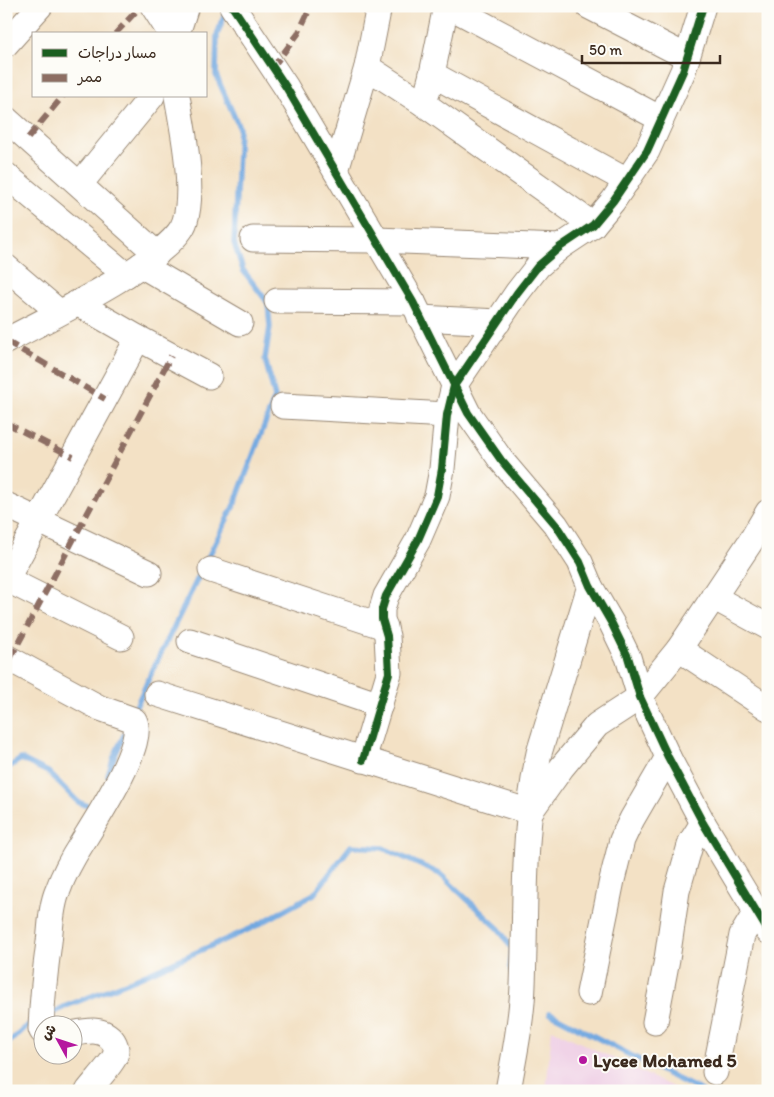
<svg xmlns="http://www.w3.org/2000/svg" width="774" height="1097" viewBox="0 0 774 1097" font-family="Itim,'Playpen Sans Arabic',sans-serif">
  <style>
    .built { fill: #efd0e6 }
    .lines { fill: none; stroke-linecap: round; stroke-linejoin: round }
    .stream { stroke: #72a8e0; stroke-width: 5.5 }
    .minor-casing { stroke: #978672; stroke-width: 27 }
    .minor { stroke: #fff; stroke-width: 25 }
    .quiet { stroke: #8d6e63; stroke-width: 6; stroke-dasharray: 12 6; stroke-linecap: butt }
    .cycleway-casing { stroke: #fdfcf7; stroke-width: 11 }
    .cycleway { stroke: #1b5e20; stroke-width: 8 }
    .poi-dot { fill: #b5179e; stroke: #fdfcf7; stroke-width: 2 }
    .labels { text-anchor: middle; stroke-width: 4; stroke-linejoin: round; paint-order: stroke }
    .poi-label { font-size: 19px; font-weight: bold; fill: #3b2a1e; stroke: #fdfcf7; text-anchor: start }
  </style>
  <rect width="100%" height="100%" fill="#fdfcf7"/>
  <filter id="ink" filterUnits="userSpaceOnUse"><feTurbulence type="fractalNoise" baseFrequency=".02" numOctaves="2"/><feDisplacementMap in="SourceGraphic" scale="10" xChannelSelector="R" yChannelSelector="G"/><feConvolveMatrix kernelMatrix="1 2 1 2 8 2 1 2 1" color-interpolation-filters="sRGB"/></filter>
  <filter id="wash" filterUnits="userSpaceOnUse"><feTurbulence type="fractalNoise" baseFrequency=".0096" numOctaves="4" result="noise"/><feDisplacementMap in="SourceGraphic" scale="20" xChannelSelector="R" yChannelSelector="G"/><feGaussianBlur stdDeviation="1.12" result="paint"/><feColorMatrix in="noise" values="0 0 0 0 0 0 0 0 0 0 0 0 0 0 0 0 0 1.4 0 .05"/><feComposite in="paint" operator="in"/></filter>
  <g filter="url(#wash)">
    <rect width="100%" height="100%" fill="#f3e1c5"/>
    <polygon class="built" points="552,1029 681,1091 546,1091"/>
    <g class="lines">
      <g class="stream">
        <polyline points="133,713 157,661 235,503 275,397 265,359 270,327 268,303 243,270 234,243 239,127 216,75 217,35 226,11"/>
        <polyline points="6,769 21,759 48,772 78,802 93,808 94,806"/>
        <polyline points="108,775 114,757 125,733"/>
        <polyline points="550,1013 647,1064 702,1091"/>
        <polyline points="49,1015 66,1006 128,982 252,928 314,894 351,846 383,848 440,874 499,929 512,949 510,967 513,976"/>
        <polyline points="6,1045 25,1028 35,1023"/>
      </g>
    </g>
  </g>
  <g filter="url(#ink)">
    <g class="lines">
      <defs>
        <g id="minor">
          <polyline points="153,6 171,34"/>
          <polyline points="232,6 286,87 413,302 468,413 501,460 556,525 580,562 590,586 612,624 628,657 640,697 668,757 703,823 768,931"/>
          <polyline points="449,6 661,119"/>
          <polyline points="588,6 687,57"/>
          <polyline points="177,34 186,6"/>
          <polyline points="6,44 40,6"/>
          <polyline points="367,67 424,104 432,74 446,6"/>
          <polyline points="432,74 627,181"/>
          <polyline points="424,104 593,225"/>
          <polyline points="6,119 157,254"/>
          <polyline points="336,171 367,67 379,6"/>
          <polyline points="6,175 126,275"/>
          <polyline points="80,184 152,96"/>
          <polyline points="253,239 376,240 560,247"/>
          <polyline points="141,265 240,323"/>
          <polyline points="6,267 59,312"/>
          <polyline points="277,301 413,302"/>
          <polyline points="420,318 498,322"/>
          <polyline points="138,338 209,376"/>
          <path d="M6,341c37,-20 169,-83 179,-120 10,-32 -2,-91 -8,-125"/>
          <polyline points="283,406 447,415"/>
          <polyline points="6,505 149,573"/>
          <polyline points="211,570 385,627"/>
          <polyline points="6,579 121,637"/>
          <polyline points="6,580 138,338 77,303"/>
          <polyline points="713,597 768,627"/>
          <polyline points="190,641 380,705"/>
          <polyline points="679,649 768,708"/>
          <path d="M6,657l94,51 34,12c14,21 -39,102 -52,123 -9,14 -18,30 -24,47 -7,16 -7,35 -9,52 -4,29 -7,58 -8,87l1,2"/>
          <polyline points="157,694 530,812 562,767 597,725 640,697 679,649 751,541 768,512"/>
          <polyline points="363,760 389,673 387,636 382,619 382,609 386,596 418,540 437,496 442,469 447,415 454,386 517,293 538,266 560,247 593,225 613,201 647,151 683,71 703,6"/>
          <polyline points="589,993 612,880 622,840 632,819 668,757"/>
          <polyline points="655,1022 667,959 677,891 691,842 703,823"/>
          <path d="M72,1034c15,-3 31,-7 41,7 3,5 4,10 2,15 -3,8 -21,27 -27,35"/>
          <polyline points="715,1072 742,935 756,912"/>
          <path d="M508,1091c6,-35 14,-71 15,-106 3,-77 -1,-156 16,-232l51,-167"/>
        </g>
      </defs>
      <use href="#minor" class="minor-casing"/>
      <use href="#minor" class="minor"/>
      <g class="quiet">
        <polyline points="115,34 141,6"/>
        <polyline points="272,68 298,34 311,6"/>
        <polyline points="28,138 63,96"/>
        <polyline points="6,341 105,399"/>
        <polyline points="6,423 73,457"/>
        <polyline points="10,659 171,356"/>
      </g>
      <defs>
        <g id="cycleway">
          <polyline points="232,6 286,87 413,302 468,413 501,460 556,525 580,562 590,586 612,624 628,657 640,697 668,757 703,823 768,931"/>
          <polyline points="363,760 389,673 387,636 382,619 382,609 386,596 418,540 437,496 442,469 447,415 454,386 517,293 538,266 560,247 593,225 613,201 647,151 683,71 703,6"/>
        </g>
      </defs>
      <use href="#cycleway" class="cycleway-casing"/>
      <use href="#cycleway" class="cycleway"/>
    </g>
  </g>
  <circle class="poi-dot" cx="583" cy="1060" r="5"/>
  <g class="labels">
    <g class="poi-label">
      <text x="593" y="1067">Lycee Mohamed 5</text>
    </g>
  </g>
  <rect width="774" height="1097" fill="none" stroke="#fdfcf7" stroke-width="25"/>
  <rect x="32" y="32" width="175" height="65" fill="#fdfcf7" stroke="#afa8a0"/>
  <rect x="42" y="49" width="25" height="8" fill="#1b5e20" stroke="#afa8a0"/>
  <text x="78" y="58" font-size="15" fill="#3b2a1e">مسار دراجات</text>
  <rect x="42" y="74" width="25" height="8" fill="#8d6e63" stroke="#afa8a0"/>
  <text x="78" y="82" font-size="15" fill="#3b2a1e">ممر</text>
  <g transform="translate(58 1040) rotate(310)"><circle r="24" fill="#fdfcf7" stroke="#afa8a0"/>
  <path d="M0-4L9 19L0 12L-9 19Z" fill="#b5179e"/>
  <text y="-8" font-size="14" font-weight="bold" text-anchor="middle" fill="#3b2a1e">ش</text>
  </g>
  <path d="M582 55v8h138v-8" fill="none" stroke="#3b2a1e" stroke-width="2.5"/>
  <text x="589" y="55" font-size="15" fill="#3b2a1e" stroke="#fdfcf7" stroke-width="4" paint-order="stroke">50 m</text>
</svg>
